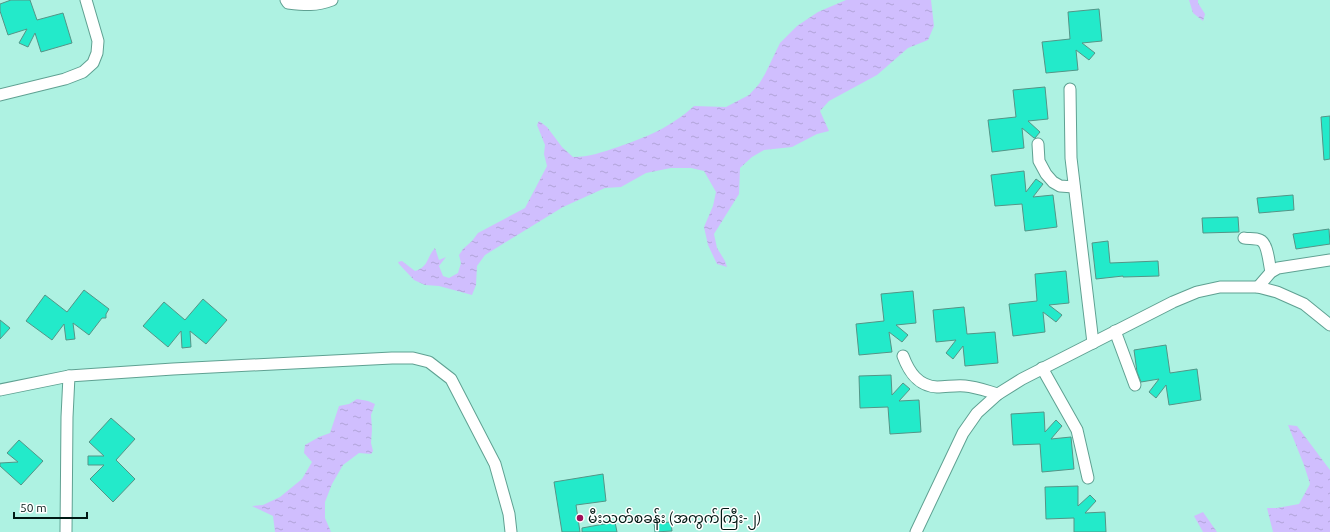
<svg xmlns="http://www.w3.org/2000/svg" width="1330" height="532" viewBox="0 0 1330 532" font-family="Ubuntu,'Noto Sans Myanmar',sans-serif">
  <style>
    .water { fill: url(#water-ripples) }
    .building { fill: #23eaca; stroke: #549587 }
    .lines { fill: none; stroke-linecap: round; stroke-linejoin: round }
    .minor-casing { stroke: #5fa192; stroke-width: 13 }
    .minor { stroke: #fff; stroke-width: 11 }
    .poi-dot { fill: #9f1059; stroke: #fff; stroke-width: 1.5 }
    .labels { text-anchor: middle; stroke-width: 3; stroke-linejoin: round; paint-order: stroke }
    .poi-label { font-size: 14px; fill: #001914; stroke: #fff; text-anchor: start }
  </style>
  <defs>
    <pattern id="water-ripples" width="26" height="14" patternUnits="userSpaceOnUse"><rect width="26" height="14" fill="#d0befe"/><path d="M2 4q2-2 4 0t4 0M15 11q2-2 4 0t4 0" fill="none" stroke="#b1a3d9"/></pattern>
  </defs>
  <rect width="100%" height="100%" fill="#aef2e2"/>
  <g class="water">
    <path d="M846,0h85l3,26 -6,14 -20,8 -31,27 -48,26 -9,10 9,20 -12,3 -25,13 -28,3 -12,7 -12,11 -1,26 -25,40 3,14 8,13 2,6 -10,-3 -9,-19 -4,-18 9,-21 3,-14 -12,-21 -13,-3h-20l-25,5 -25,14 -16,1 -42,19 -78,48 -8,11 -1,19 -4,10 -33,-9 -14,-1 -11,-5 -15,-16 -1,-2 4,-1 13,10c14,-4 12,-15 20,-23l4,12 7,-3 -7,9 4,10 6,2 9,-5 3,-10 -2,-8 4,-6 9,-8 6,-8 47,-25 22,-42 -3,-12 1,-9 -8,-20 2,-4 8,6 15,20 11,10c16,0 30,-5 45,-10 29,-10 53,-20 76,-41l32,1 23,-12 10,-11 6,-10 15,-31 17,-17 21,-14z"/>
    <polygon points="1189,0 1198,0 1198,3 1205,14 1203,21 1193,13"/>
    <polygon points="357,399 368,401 375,404 371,415 372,429 371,443 373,451 371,454 359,453 343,465 332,484 325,502 325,518 331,532 275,532 273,516 252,506 263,505 280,497 302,479 312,462 304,453 305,445 319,437 330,433 339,406 349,404"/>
    <polygon points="1288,425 1297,426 1330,470 1330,532 1273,532 1267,508 1277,508 1299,504 1310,484 1304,465"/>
    <polygon points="1203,512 1217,532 1203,532 1194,516"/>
  </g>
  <g class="building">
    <polygon points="11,0 30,0 37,20 63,13 72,43 41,52 35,33 28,47 19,43 27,29 8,35 0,11 0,4"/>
    <polygon points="1099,9 1102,41 1082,43 1095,53 1089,60 1076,50 1078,70 1046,73 1042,42 1070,39 1068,12"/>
    <polygon points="1045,87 1048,119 1028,121 1040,132 1035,138 1034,138 1022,128 1024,148 992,152 988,120 1016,117 1013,90"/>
    <polygon points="1330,116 1330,159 1324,160 1321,117"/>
    <polygon points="1024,171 1026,192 1036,179 1043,184 1033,197 1053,195 1057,227 1025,231 1022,204 995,206 991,175"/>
    <polygon points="1293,195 1294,210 1259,213 1257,198"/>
    <polygon points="1238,217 1239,232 1203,233 1202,218"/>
    <polygon points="1329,229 1330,244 1296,249 1293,234"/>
    <polygon points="1108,241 1110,263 1158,261 1159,276 1123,277 1123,276 1096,279 1092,243"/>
    <polygon points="1066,271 1069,303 1049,305 1062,315 1056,322 1043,312 1045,332 1013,336 1009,304 1037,301 1035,274"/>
    <polygon points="84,290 109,309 106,314 106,318 102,318 89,335 73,323 75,339 66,340 64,324 52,340 26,321 45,295 67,312"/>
    <polygon points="913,291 916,323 896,325 908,335 902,342 889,332 892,352 859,355 856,324 884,321 881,294"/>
    <polygon points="203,299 227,320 206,344 190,331 191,347 182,348 181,331 168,347 143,326 164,302 185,320"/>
    <polygon points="964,307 967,334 995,332 998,363 965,366 963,346 953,359 946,353 956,340 936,342 933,310"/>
    <polygon points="0,320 10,328 0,339"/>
    <polygon points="1166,345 1170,373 1197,369 1201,400 1169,405 1166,385 1156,398 1149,392 1159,379 1141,382 1137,372 1134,350"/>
    <polygon points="891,375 892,395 903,383 910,389 899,401 919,400 921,432 890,434 888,407 860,408 859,376"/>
    <polygon points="1044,412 1045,432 1056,420 1062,426 1051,439 1071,437 1074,469 1042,472 1040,444 1013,445 1011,414"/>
    <polygon points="111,418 135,439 116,460 135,479 113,502 90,479 104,465 88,465 88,456 104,456 89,442"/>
    <polygon points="19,440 43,461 21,485 0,466 0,463 18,462 7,453"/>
    <polygon points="603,474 606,501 576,505 580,532 562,532 554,482"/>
    <polygon points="1078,486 1078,506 1090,495 1096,501 1085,513 1105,512 1106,532 1074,532 1074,518 1046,519 1045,487"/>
    <polygon points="615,522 617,532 582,532 582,528"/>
    <polygon points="671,522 672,531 655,532 654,523"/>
  </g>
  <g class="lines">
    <defs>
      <g id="minor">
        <path d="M286,0l2,3c17,2 28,3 44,-3"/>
        <polyline points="1070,89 1071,158 1093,343"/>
        <polyline points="0,95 65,79 83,72 93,63 97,53 98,41 86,0"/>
        <polyline points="1038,144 1039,161 1046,174 1053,182 1060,186 1074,187"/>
        <path d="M1244,238c4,1 11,0 16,2 8,3 9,24 11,32"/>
        <polyline points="1258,287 1271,272 1278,268 1330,260"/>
        <polyline points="1115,331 1135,385"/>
        <path d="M903,356c6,16 15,30 34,31 10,0 19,-2 28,-1 11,1 22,5 33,8"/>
        <polyline points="1042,368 1077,430 1088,478"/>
        <polyline points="0,390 69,376"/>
        <polyline points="66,532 67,417 69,376 173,369 392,358 413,358 429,362 451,379 495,464 509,514 511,532"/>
        <polyline points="916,532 963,433 977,413 998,394 1022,379 1173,302 1197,292 1220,287 1258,287 1277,292 1304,304 1330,325"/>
      </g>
    </defs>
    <use href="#minor" class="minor-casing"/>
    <use href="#minor" class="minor"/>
  </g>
  <circle class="poi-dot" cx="580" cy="518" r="4"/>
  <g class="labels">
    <g class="poi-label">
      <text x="588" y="523">မီးသတ်စခန်း (အကွက်ကြီး-၂)</text>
    </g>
  </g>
  <path d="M14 512v6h73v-6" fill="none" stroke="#001914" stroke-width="2"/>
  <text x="20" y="512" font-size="12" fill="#001914" stroke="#ffffff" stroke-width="3" paint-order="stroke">50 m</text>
</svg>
